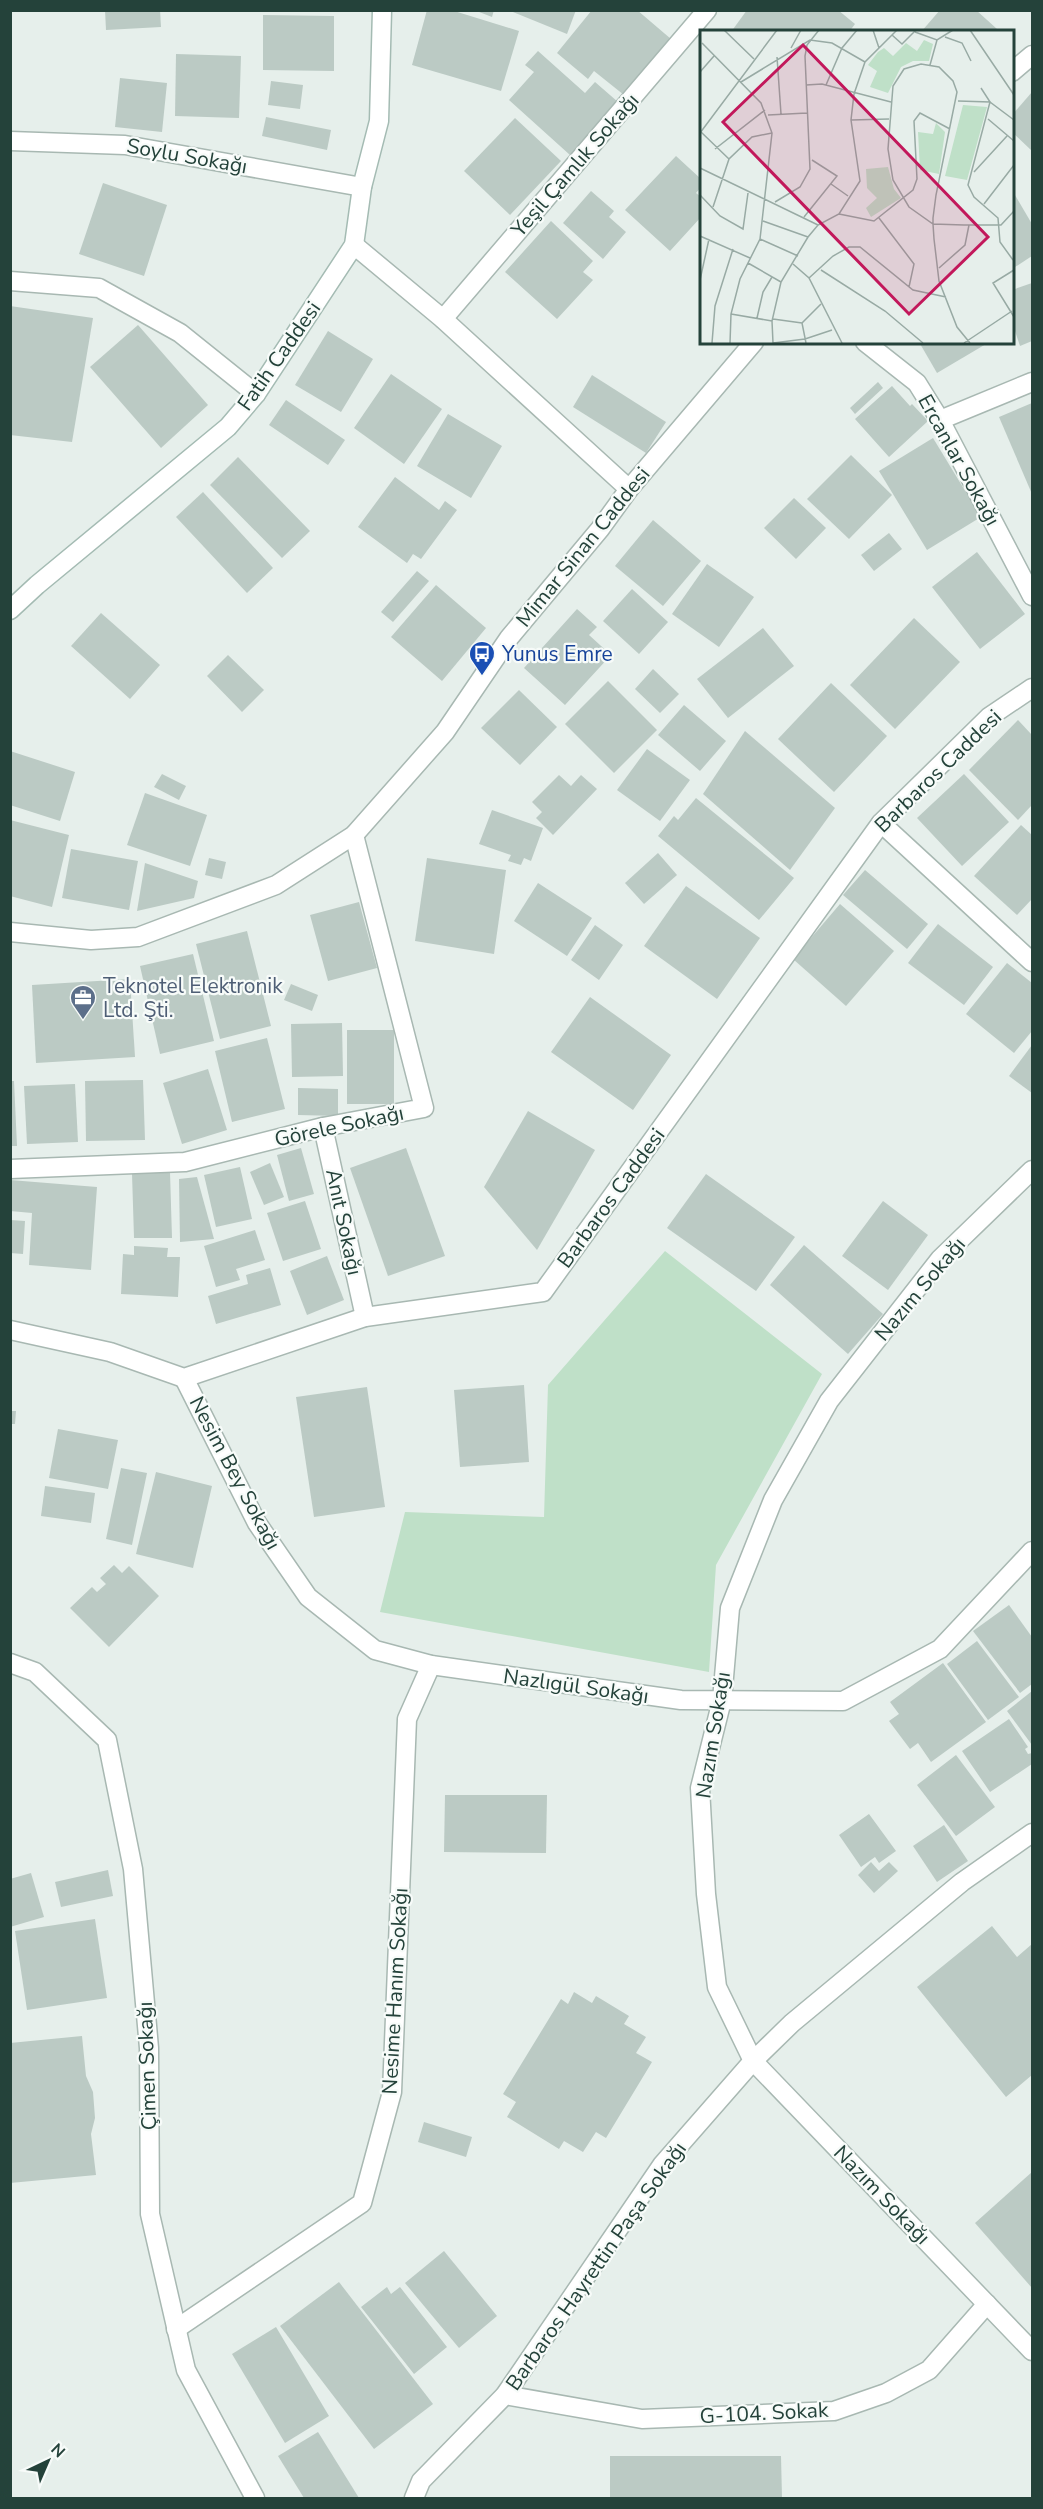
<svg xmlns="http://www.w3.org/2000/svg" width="1043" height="2509" viewBox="0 0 1043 2509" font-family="'Nunito Sans',sans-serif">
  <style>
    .green { fill: #bfe0c8 }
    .building { fill: #bbcac4 }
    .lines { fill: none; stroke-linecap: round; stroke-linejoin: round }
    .street-casing { stroke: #a8b8b2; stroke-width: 21 }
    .secondary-casing { stroke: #a4bbb3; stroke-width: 21 }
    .street { stroke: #fff; stroke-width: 18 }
    .secondary { stroke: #fff; stroke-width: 18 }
    .labels { text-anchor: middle; stroke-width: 4.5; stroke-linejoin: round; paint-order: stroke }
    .street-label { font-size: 21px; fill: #24423a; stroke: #f7fbf9 }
    .transit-label { font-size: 21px; fill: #164399; stroke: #f7fbf9; text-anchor: start }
    .service-label { font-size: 21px; fill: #4e5e75; stroke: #f7fbf9; text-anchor: start }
    .inset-road { fill: none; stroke: #98aaa4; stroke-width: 1.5 }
    .view { fill: #c2185b; fill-opacity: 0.15; stroke: #c2185b; stroke-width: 3 }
    .inset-edge { fill: none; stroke: #24423a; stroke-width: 3 }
  </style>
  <rect width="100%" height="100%" fill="#e6efeb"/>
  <polygon class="green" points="665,1251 822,1374 716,1565 709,1672 380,1612 405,1512 544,1517 548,1385"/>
  <g class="building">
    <polygon points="105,10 160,10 161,27 106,30"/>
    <polygon points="427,10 451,10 519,31 501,91 412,65"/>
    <polygon points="474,10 494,10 492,17"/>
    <polygon points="508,10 576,10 567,34"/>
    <polygon points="592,10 637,10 671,39 624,95 594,71 588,79 557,53"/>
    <polygon points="747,10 838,10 855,24 849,32 731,32"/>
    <polygon points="940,10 976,10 997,29 994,32 921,32"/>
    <polygon points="263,15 334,16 334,71 263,70"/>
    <polygon points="538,51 585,93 595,82 618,102 570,155 509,100 534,72 525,65"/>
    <polygon points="176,54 241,56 239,118 175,116"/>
    <polygon points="120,78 167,83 162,132 115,127"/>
    <polygon points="271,81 303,85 300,109 268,105"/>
    <polygon points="1032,92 1032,151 1012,132 1012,115"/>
    <polygon points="266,117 331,130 327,150 262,136"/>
    <polygon points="515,118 561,161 510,215 464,171"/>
    <polygon points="676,156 701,179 701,187 696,193 701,197 701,217 670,251 625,210"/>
    <polygon points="103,183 167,205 144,276 79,254"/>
    <polygon points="1012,190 1032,224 1032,256 1012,269"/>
    <polygon points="591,191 614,211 609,217 626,232 603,259 563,223"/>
    <polygon points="551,221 593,261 583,272 593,280 557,319 505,272"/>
    <polygon points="1032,283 1032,341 1020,346 1012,322 1012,290"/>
    <polygon points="10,306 93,318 72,442 10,435"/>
    <polygon points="138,325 208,405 161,448 90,367"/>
    <polygon points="328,331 373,359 341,412 295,385"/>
    <polygon points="919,342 985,342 986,344 937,373"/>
    <polygon points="391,374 442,409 404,464 354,428"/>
    <polygon points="592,375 666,422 646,453 573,407"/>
    <polygon points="878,382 883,388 855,414 850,408"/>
    <polygon points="892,386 910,406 912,404 928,421 889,457 855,419"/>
    <polygon points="286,400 345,440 328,465 269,425"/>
    <polygon points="1032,403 1032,494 999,417"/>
    <polygon points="448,414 502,446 471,498 417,466"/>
    <polygon points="933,438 981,517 927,550 879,471"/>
    <polygon points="851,455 892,495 849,539 807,499"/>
    <polygon points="238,457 310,531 282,558 210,485"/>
    <polygon points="395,477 439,510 445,501 457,510 421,559 413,554 407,563 358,527"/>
    <polygon points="203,492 273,568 247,593 176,517"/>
    <polygon points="794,498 826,528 796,559 764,528"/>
    <polygon points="653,520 701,561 663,606 615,566"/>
    <polygon points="889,533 902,549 874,571 861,555"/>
    <polygon points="977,552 1025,614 980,649 932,587"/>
    <polygon points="707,564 754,597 719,647 672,614"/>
    <polygon points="417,571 429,581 393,622 381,612"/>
    <polygon points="436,585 486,628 442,681 391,637"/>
    <polygon points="632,589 668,622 639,654 603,621"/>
    <polygon points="577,609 597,627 589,635 611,655 565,705 524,668"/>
    <polygon points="101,613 160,665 130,699 71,646"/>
    <polygon points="914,618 960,662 895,729 850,685"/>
    <polygon points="763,628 794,666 728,718 697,679"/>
    <polygon points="228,655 264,690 242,712 207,676"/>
    <polygon points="653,669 679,694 660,713 635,689"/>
    <polygon points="608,681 657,730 614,773 565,724"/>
    <polygon points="831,683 887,736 834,792 778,739"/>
    <polygon points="519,690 557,727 520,765 481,728"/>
    <polygon points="684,705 726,741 700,771 658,735"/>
    <polygon points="1018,720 1032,735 1032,805 1018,820 969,770"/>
    <polygon points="745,731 835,808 790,870 703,794"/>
    <polygon points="647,749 690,780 660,821 617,790"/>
    <polygon points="10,751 75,772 60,821 10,805"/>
    <polygon points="162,774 186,786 179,800 154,787"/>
    <polygon points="964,774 1009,822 962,866 917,818"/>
    <polygon points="559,775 571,786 581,775 597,789 553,835 536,818 542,812 532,802"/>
    <polygon points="145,793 207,815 190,866 127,845"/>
    <polygon points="696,798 794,878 759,920 658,836 674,816 678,820"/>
    <polygon points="492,810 543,828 531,861 524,858 521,865 508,861 511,855 479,844"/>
    <polygon points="10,820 69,835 52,907 10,896"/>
    <polygon points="1021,825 1032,835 1032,899 1017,915 974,876"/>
    <polygon points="71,849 138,861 129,910 62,898"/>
    <polygon points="658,853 677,875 644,904 625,883"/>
    <polygon points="209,858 226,862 222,879 205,875"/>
    <polygon points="427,858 506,870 494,954 415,941"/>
    <polygon points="145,863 198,881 194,898 137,911"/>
    <polygon points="865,870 928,924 907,949 843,895"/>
    <polygon points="538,883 592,918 567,956 514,921"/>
    <polygon points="686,886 760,938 717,999 644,946"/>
    <polygon points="359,902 377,968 328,981 310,915"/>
    <polygon points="840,904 894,951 846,1006 793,959"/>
    <polygon points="938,924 993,967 964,1005 908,963"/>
    <polygon points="595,925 623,945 599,980 571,960"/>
    <polygon points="247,931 271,1026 220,1039 196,944"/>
    <polygon points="193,954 214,1041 160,1054 140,966"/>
    <polygon points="1007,963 1032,983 1032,1031 1014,1053 966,1014"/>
    <polygon points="130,979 135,1057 36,1063 32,985"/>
    <polygon points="291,984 318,995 312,1011 284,1000"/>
    <polygon points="590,997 671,1055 633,1110 551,1052"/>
    <polygon points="342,1023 343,1076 292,1077 291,1024"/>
    <rect x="347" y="1030" width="47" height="74"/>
    <polygon points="267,1038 285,1109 232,1122 215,1051"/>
    <polygon points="1032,1045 1032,1093 1009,1076"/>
    <polygon points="208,1069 227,1130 182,1144 163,1083"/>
    <polygon points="143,1080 145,1140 86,1141 85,1081"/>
    <polygon points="10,1081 14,1081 17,1146 10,1146"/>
    <polygon points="75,1084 78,1142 27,1144 24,1086"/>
    <polygon points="298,1088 338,1089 338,1116 298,1115"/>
    <polygon points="528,1111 595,1150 537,1250 484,1187"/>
    <polygon points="301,1148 314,1194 289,1201 277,1155"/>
    <polygon points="406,1148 445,1256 388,1276 350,1168"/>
    <polygon points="270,1163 284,1197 264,1205 250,1172"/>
    <polygon points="240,1167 252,1219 216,1227 204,1175"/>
    <polygon points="170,1172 172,1238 134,1238 132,1174"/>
    <polygon points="706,1174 795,1237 756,1291 667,1228"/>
    <polygon points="197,1177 214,1239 180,1242 179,1179"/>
    <polygon points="10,1180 97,1187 91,1270 29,1265 32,1213 10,1211"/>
    <polygon points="305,1201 321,1249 283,1261 267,1213"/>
    <polygon points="883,1201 928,1235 888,1290 842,1256"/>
    <polygon points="10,1220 25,1221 23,1254 10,1253"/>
    <polygon points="255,1230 265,1260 236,1269 240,1280 216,1287 204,1246"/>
    <polygon points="804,1245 883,1314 848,1354 770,1285"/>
    <polygon points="134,1246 168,1248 167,1257 180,1257 178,1297 121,1294 123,1254 134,1255"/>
    <polygon points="327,1256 344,1300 307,1315 290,1271"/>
    <polygon points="270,1268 281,1305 216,1324 208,1296 248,1284 246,1275"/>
    <polygon points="524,1385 529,1462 460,1467 454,1390"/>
    <polygon points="367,1387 385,1507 314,1517 296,1397"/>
    <polygon points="10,1411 16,1411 15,1424 10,1424"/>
    <polygon points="58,1429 118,1440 108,1489 49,1478"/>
    <polygon points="121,1468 147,1473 132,1545 106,1539"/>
    <polygon points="156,1472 212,1486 193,1568 136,1554"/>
    <polygon points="45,1486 95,1493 91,1523 41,1516"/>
    <polygon points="114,1565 122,1573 129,1566 159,1596 109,1647 70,1608 92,1587 97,1592 106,1584 100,1578"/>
    <polygon points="1009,1605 1032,1637 1032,1684 1020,1693 973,1631"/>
    <polygon points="977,1641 1019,1697 988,1720 947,1664"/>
    <polygon points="943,1663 986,1722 931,1762 918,1743 910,1749 889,1721 899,1714 890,1702"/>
    <polygon points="1032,1691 1032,1745 1007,1711"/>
    <polygon points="1009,1719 1028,1747 1025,1749 1028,1754 1032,1753 1032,1764 990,1792 962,1751"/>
    <polygon points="956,1755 995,1807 956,1836 917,1785"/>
    <polygon points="445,1795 547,1795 546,1853 444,1852"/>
    <polygon points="869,1814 896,1851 879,1863 875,1857 861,1867 839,1835"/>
    <polygon points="944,1825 968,1861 937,1882 913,1846"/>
    <polygon points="871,1862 879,1871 889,1862 898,1871 874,1893 858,1875"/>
    <polygon points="108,1870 113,1896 61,1907 55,1882"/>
    <polygon points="31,1873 44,1917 10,1927 10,1879"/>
    <polygon points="95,1919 107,1998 27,2010 15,1931"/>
    <polygon points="992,1926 1017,1957 1032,1944 1032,2075 1006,2097 917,1987"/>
    <polygon points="574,1992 592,2003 596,1996 629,2016 624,2024 646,2037 636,2053 652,2062 606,2138 596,2132 583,2152 564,2141 559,2149 507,2117 516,2102 503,2094 561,1999 568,2004"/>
    <polygon points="82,2036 86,2076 93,2092 95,2118 91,2134 96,2175 10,2183 10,2043"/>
    <polygon points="424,2122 472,2137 466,2157 418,2142"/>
    <polygon points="1032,2172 1032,2288 975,2223"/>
    <polygon points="444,2251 497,2316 459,2348 405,2283"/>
    <polygon points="339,2282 433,2404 374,2449 280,2326"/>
    <polygon points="387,2287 391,2294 400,2287 447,2347 414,2374 361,2307"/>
    <polygon points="276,2327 329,2416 285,2443 232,2354"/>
    <polygon points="318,2432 359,2498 304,2498 278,2456"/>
    <polygon points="610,2456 781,2456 782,2498 610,2498"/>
  </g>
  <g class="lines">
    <defs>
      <g id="street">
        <polyline points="1012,72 1032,55"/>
        <polyline points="10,141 125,145 362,187"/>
        <polyline points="354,245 443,319 629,489"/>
        <polyline points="10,281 99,288 180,333 256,394"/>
        <polyline points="443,319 707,10"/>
        <polyline points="865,342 917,383 940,420 1032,596"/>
        <polyline points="940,420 1032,382"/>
        <polyline points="881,823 1032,962"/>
        <polyline points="10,932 91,940 138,937 276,885 354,835 445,732 509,638 600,529 629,489 754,342"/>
        <polyline points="323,1127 365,1317"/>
        <polyline points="10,1169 185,1162 323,1127 424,1108 354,835"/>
        <polyline points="1032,1170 940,1259 829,1401 773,1500 730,1608 722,1700 700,1788 706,1894 717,1987 753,2061 1032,2351"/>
        <polyline points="10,1330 110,1352 184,1378 365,1317 543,1292 881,823 989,717 1032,688"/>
        <polyline points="184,1378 257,1523 308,1597 375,1650 431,1665 681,1700 843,1701 940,1649 1032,1551"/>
        <polyline points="10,1663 35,1672 107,1740 133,1869 149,2048 150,2214 186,2370 255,2498"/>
        <polyline points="176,2329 362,2203 392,2092 407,1719 431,1665"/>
        <polyline points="505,2395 642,2419 834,2411 886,2393 929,2370 987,2304"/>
        <polyline points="414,2498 421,2481 505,2395 662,2165 753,2061 792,2023 962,1882 1032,1833"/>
      </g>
      <polyline id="secondary" points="10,610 37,585 228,427 256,394 354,245 362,187 379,121 382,10"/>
    </defs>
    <use href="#street" class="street-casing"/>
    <use href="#secondary" class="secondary-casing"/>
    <use href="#street" class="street"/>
    <use href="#secondary" class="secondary"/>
  </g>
  <defs>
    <symbol id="bus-pin" viewBox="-11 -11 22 30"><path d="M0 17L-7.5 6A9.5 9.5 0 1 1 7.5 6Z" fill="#1a4fb4" stroke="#f7fbf9"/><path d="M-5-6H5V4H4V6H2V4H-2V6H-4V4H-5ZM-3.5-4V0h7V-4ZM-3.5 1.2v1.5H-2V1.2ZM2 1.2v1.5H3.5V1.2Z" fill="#fff"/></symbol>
    <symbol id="office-pin" viewBox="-11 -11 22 30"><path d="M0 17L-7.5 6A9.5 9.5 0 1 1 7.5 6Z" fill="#5c6f8a" stroke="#f7fbf9"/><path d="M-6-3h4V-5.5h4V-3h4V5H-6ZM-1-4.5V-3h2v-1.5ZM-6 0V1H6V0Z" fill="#fff"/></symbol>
  </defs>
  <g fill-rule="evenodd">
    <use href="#bus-pin" x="467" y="639" width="30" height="40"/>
    <use href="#office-pin" x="68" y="983" width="30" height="40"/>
  </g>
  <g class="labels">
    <g class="street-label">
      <text transform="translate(187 156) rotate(10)" y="7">Soylu Sokağı</text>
      <text transform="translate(575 165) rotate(-49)" y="7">Yeşil Çamlık Sokağı</text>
      <text transform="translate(279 356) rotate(-55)" y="7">Fatih Caddesi</text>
      <text transform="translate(959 460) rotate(61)" y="7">Ercanlar Sokağı</text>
      <text transform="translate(583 547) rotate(-51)" y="7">Mimar Sinan Caddesi</text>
      <text transform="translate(938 771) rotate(-44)" y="7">Barbaros Caddesi</text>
      <text transform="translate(339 1126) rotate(-12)" y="7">Görele Sokağı</text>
      <text transform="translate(611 1198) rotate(-54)" y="7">Barbaros Caddesi</text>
      <text transform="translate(344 1222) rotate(78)" y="7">Anıt Sokağı</text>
      <text transform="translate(920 1289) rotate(-50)" y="7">Nazım Sokağı</text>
      <text transform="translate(235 1473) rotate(62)" y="7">Nesim Bey Sokağı</text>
      <text transform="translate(576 1686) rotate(8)" y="7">Nazlıgül Sokağı</text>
      <text transform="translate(713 1735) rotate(-81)" y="7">Nazım Sokağı</text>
      <text transform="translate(395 1991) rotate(-87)" y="7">Nesime Hanım Sokağı</text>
      <text transform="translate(147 2066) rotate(-92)" y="7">Çimen Sokağı</text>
      <text transform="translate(882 2195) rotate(46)" y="7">Nazım Sokağı</text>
      <text transform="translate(596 2266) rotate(-55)" y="7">Barbaros Hayrettin Paşa Sokağı</text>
      <text transform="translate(764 2413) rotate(-3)" y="7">G-104. Sokak</text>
    </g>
    <g class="transit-label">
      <text x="502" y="661">Yunus Emre</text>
    </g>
    <g class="service-label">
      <text x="103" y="993">Teknotel Elektronik<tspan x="103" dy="24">Ltd. Şti.</tspan></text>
    </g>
  </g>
  <g transform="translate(700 30)">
    <rect width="314" height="314" fill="#e6efeb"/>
    <path d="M224,10l9,4 -4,17h-16l-12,6 -13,26 -18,-6 7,-16 -9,-6 10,-13 6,-4 9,8 13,-13 11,8zM263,75l24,2 -20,73 -22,-4zM236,93l9,9 -6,42 -19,-4 -2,-38 15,2zM188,137l6,22 7,9 -30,19 -5,-9 11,-10 -10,-10 -1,-19z" fill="#bfe0c8"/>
    <path class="inset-road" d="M24,0l30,29M173,0l6,18M270,0l44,65M215,2l22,8 16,-10M192,5l10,9 14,-14M245,7l17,6 9,18M2,13l59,60 11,30 -12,106 -20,40 -9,35 -1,29M91,18l10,-18M77,27l4,57M230,35l7,-25M0,42l14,-16M41,52l69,-42 22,3 33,19M106,55l16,-1 69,18M126,55l16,-37 15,-18M281,58l9,14 24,18M258,71l32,1 -22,83 6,12 24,21 2,24 13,18M68,85l39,-2M288,89l26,22M151,90l38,-1M1,102l28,27M0,103l77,-103M15,119l50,-39M0,138l118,57M274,142l33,-36M131,154l17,12M0,165l20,21 23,13 5,-36M75,172l25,-15 10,-18 -5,-113 2,-11 12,-15M284,174l30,-39M13,177l16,-48 23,-22 20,-4M139,184l35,7 39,-31 4,-11 -3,-58 6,-8 30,16M104,187l33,-41 -25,-16M179,188l35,46 -5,23M63,191l45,16M0,206l50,22M60,209l38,17M48,233l33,19M93,234l16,14 33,65M239,238l26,-23 4,-20M121,240l64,41 38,32M314,240l-21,13 21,34M109,248l24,-22 16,-9h11l53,43 33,7M0,250l9,-41M31,284l41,7M57,288l6,-26 9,-15M73,289l29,4M12,313l3,-37 18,-57M73,313l-1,-22 9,-39 27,-45 10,-12 21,-11 21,-33 -9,-61 3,-26 11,-32 32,-32M73,313l32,-4 27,-9M106,313l-4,-20 19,-19M264,313l48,-32M270,313l-13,-16 -18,-46 -5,-42 -1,-15v-6l3,-23 21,-103 -4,-11 -14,-14 -18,-3 -17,5 -11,17 -5,63 5,31 16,27 24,17 31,1h37l13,-14"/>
    <path class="view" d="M103,15l185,192 -79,77 -186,-192z"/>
    <rect width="314" height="314" class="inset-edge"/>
  </g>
  <rect width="1043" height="2509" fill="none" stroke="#24423a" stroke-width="24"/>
  <g transform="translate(48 2461) rotate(44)" stroke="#f7fbf9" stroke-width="4.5" paint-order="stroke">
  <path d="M0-4.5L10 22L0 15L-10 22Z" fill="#24423a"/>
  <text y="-9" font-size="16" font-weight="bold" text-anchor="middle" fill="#24423a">N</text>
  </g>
</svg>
